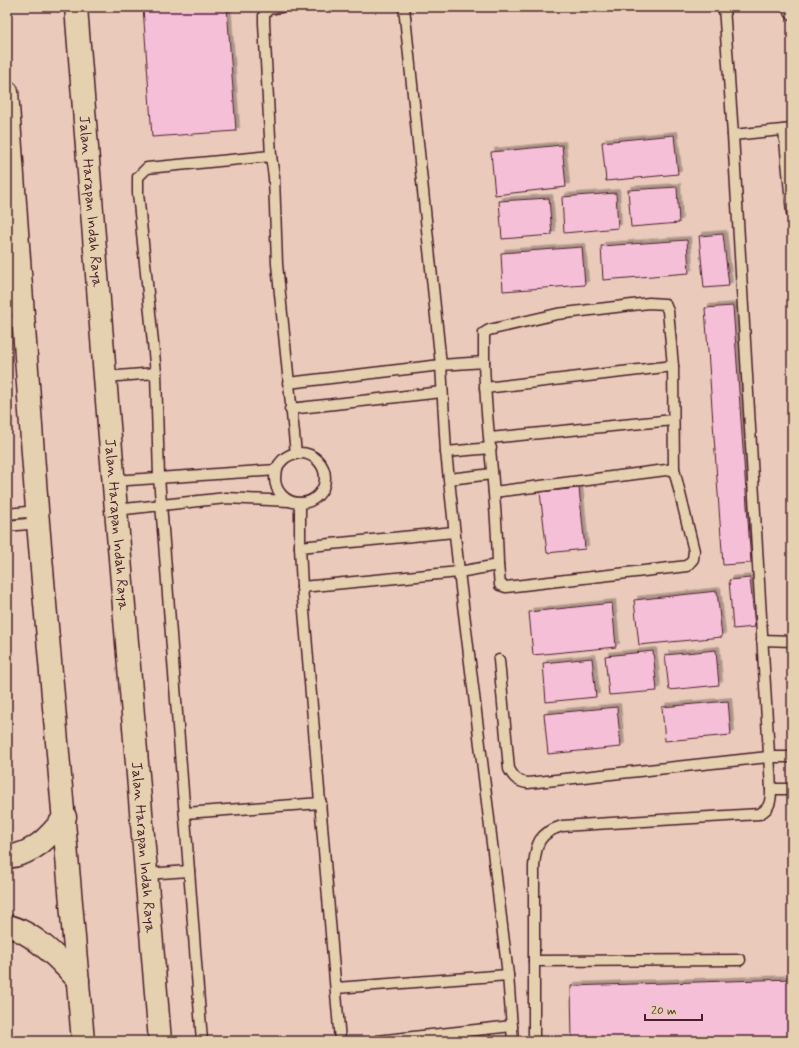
<svg xmlns="http://www.w3.org/2000/svg" width="799" height="1048" viewBox="0 0 799 1048" font-family="Mynerve,sans-serif">
  <style>
    .built { fill: #eacbbb }
    .building { fill: #f6bfd8; stroke: #4a1f2b; filter: url(#shadow) }
    .lines { fill: none; stroke-linecap: round; stroke-linejoin: round }
    .lane-casing { stroke: #4a1f2b; stroke-width: 13 }
    .secondary-casing { stroke: #4a1f2b; stroke-width: 25 }
    .highway-casing { stroke: #4a1f2b; stroke-width: 25 }
    .lane { stroke: #e5d0af; stroke-width: 10 }
    .secondary { stroke: #e5d0af; stroke-width: 22 }
    .highway { stroke: #e5d0af; stroke-width: 22 }
    .labels { text-anchor: middle; stroke-width: 4; stroke-linejoin: round; paint-order: stroke }
    .street-label { font-size: 15px; fill: #4a1f2b; stroke: #e5d0af }
  </style>
  <defs>
    <filter id="shadow"><feDropShadow dx="3.5" dy="-3.5" stdDeviation="0" flood-color="#0004"/></filter>
  </defs>
  <rect width="100%" height="100%" fill="#e5d0af"/>
  <filter id="ink" filterUnits="userSpaceOnUse"><feTurbulence type="fractalNoise" baseFrequency=".025" numOctaves="2"/><feDisplacementMap in="SourceGraphic" scale="8" xChannelSelector="R" yChannelSelector="G"/><feConvolveMatrix kernelMatrix="1 2 1 2 8 2 1 2 1" color-interpolation-filters="sRGB"/></filter>
  <g filter="url(#ink)">
    <rect class="built" x="7" y="7" width="785" height="1034"/>
    <g class="building">
      <polygon points="143,7 227,7 236,131 152,137"/>
      <polygon points="674,135 678,174 606,181 602,142"/>
      <polygon points="562,145 566,187 495,195 491,152"/>
      <polygon points="677,187 679,223 631,227 628,190"/>
      <polygon points="616,193 618,228 564,233 562,197"/>
      <polygon points="549,198 552,235 502,239 499,201"/>
      <polygon points="723,234 729,286 704,288 699,236"/>
      <polygon points="687,240 689,273 603,280 601,246"/>
      <polygon points="582,247 585,285 503,291 501,253"/>
      <polygon points="733,306 751,563 723,565 705,308"/>
      <polygon points="579,488 585,549 547,553 540,492"/>
      <polygon points="750,578 755,627 733,629 729,580"/>
      <polygon points="717,591 722,637 639,645 634,600"/>
      <polygon points="612,603 616,647 533,655 529,612"/>
      <polygon points="716,650 719,685 669,690 665,655"/>
      <polygon points="653,651 657,691 609,695 605,656"/>
      <polygon points="592,658 596,697 546,702 543,663"/>
      <polygon points="728,701 731,735 665,741 662,707"/>
      <polygon points="617,707 621,747 548,754 544,714"/>
      <polygon points="790,811 792,811 792,892"/>
      <polygon points="792,979 792,1041 572,1041 571,986"/>
    </g>
    <g class="lines">
      <defs>
        <g id="lane">
          <polyline points="404,7 441,365 446,452 459,572 508,975 513,1041"/>
          <polyline points="786,7 792,15"/>
          <polyline points="784,130 792,213"/>
          <polyline points="733,135 792,129"/>
          <polyline points="271,156 264,23 264,15 268,9 281,7"/>
          <polyline points="7,307 22,306"/>
          <polyline points="7,323 23,322"/>
          <polyline points="484,362 484,333 489,330 557,314 649,303 665,304 668,311 673,366 674,469 694,551 693,559 687,566 506,587 500,585 498,565"/>
          <polyline points="105,377 156,373"/>
          <path d="M288,383l153,-18 43,-3c2,68 13,135 14,203l-39,7 -157,15"/>
          <polyline points="485,388 673,366"/>
          <polyline points="290,409 442,392"/>
          <polyline points="490,438 673,420"/>
          <polyline points="446,452 491,448"/>
          <circle cx="300" cy="478" r="25"/>
          <polyline points="449,479 492,474"/>
          <polyline points="113,481 277,470"/>
          <polyline points="494,492 674,469"/>
          <polyline points="300,503 300,547 302,587 340,1041"/>
          <polyline points="116,510 226,498 289,501"/>
          <polyline points="7,514 37,511"/>
          <polyline points="7,526 38,523"/>
          <polyline points="300,547 454,532"/>
          <polyline points="762,640 792,641"/>
          <path d="M499,660l10,109c5,9 9,13 19,14l240,-26h24"/>
          <polyline points="771,789 792,789"/>
          <polyline points="185,813 321,803"/>
          <polyline points="146,874 189,871"/>
          <polyline points="534,961 740,960"/>
          <polyline points="336,988 508,975"/>
          <polyline points="202,1041 159,477 156,373 138,193 138,177 147,168 271,156 274,177 277,264 296,454"/>
          <polyline points="377,1041 512,1026"/>
          <path d="M534,1041v-175c2,-23 5,-33 28,-40l197,-12c11,-5 12,-13 12,-25l-38,-654 -9,-128"/>
        </g>
        <g id="secondary">
          <path id="s1" d="M76,7l29,370 55,664"/>
          <polyline points="7,92 38,523 83,1041"/>
        </g>
        <g id="highway">
          <path d="M7,857c27,-3 42,-20 58,-40"/>
          <path d="M7,926c26,5 54,35 71,54"/>
        </g>
      </defs>
      <use href="#lane" class="lane-casing"/>
      <use href="#secondary" class="secondary-casing"/>
      <use href="#highway" class="highway-casing"/>
      <use href="#lane" class="lane"/>
      <use href="#secondary" class="secondary"/>
      <use href="#highway" class="highway"/>
    </g>
  </g>
  <g class="labels">
    <g class="street-label">
      <text dy="5" stroke="none"><textPath href="#s1" startOffset="195">Jalan Harapan Indah Raya</textPath></text>
      <text dy="5" stroke="none"><textPath href="#s1" startOffset="519">Jalan Harapan Indah Raya</textPath></text>
      <text dy="5" stroke="none"><textPath href="#s1" startOffset="843">Jalan Harapan Indah Raya</textPath></text>
    </g>
  </g>
  <rect width="799" height="1048" fill="none" stroke="#e5d0af" stroke-width="24"/>
  <rect x="12" y="12" width="775" height="1024" fill="none" stroke="#4a1f2b" stroke-width="1.5" filter="url(#ink)"/>
  <path d="M645 1014v6h57v-6" fill="none" stroke="#4a1f2b" stroke-width="2"/>
  <text x="651" y="1014" font-size="12" fill="#4a1f2b" stroke="#e5d0af" stroke-width="3" paint-order="stroke">20 m</text>
</svg>
